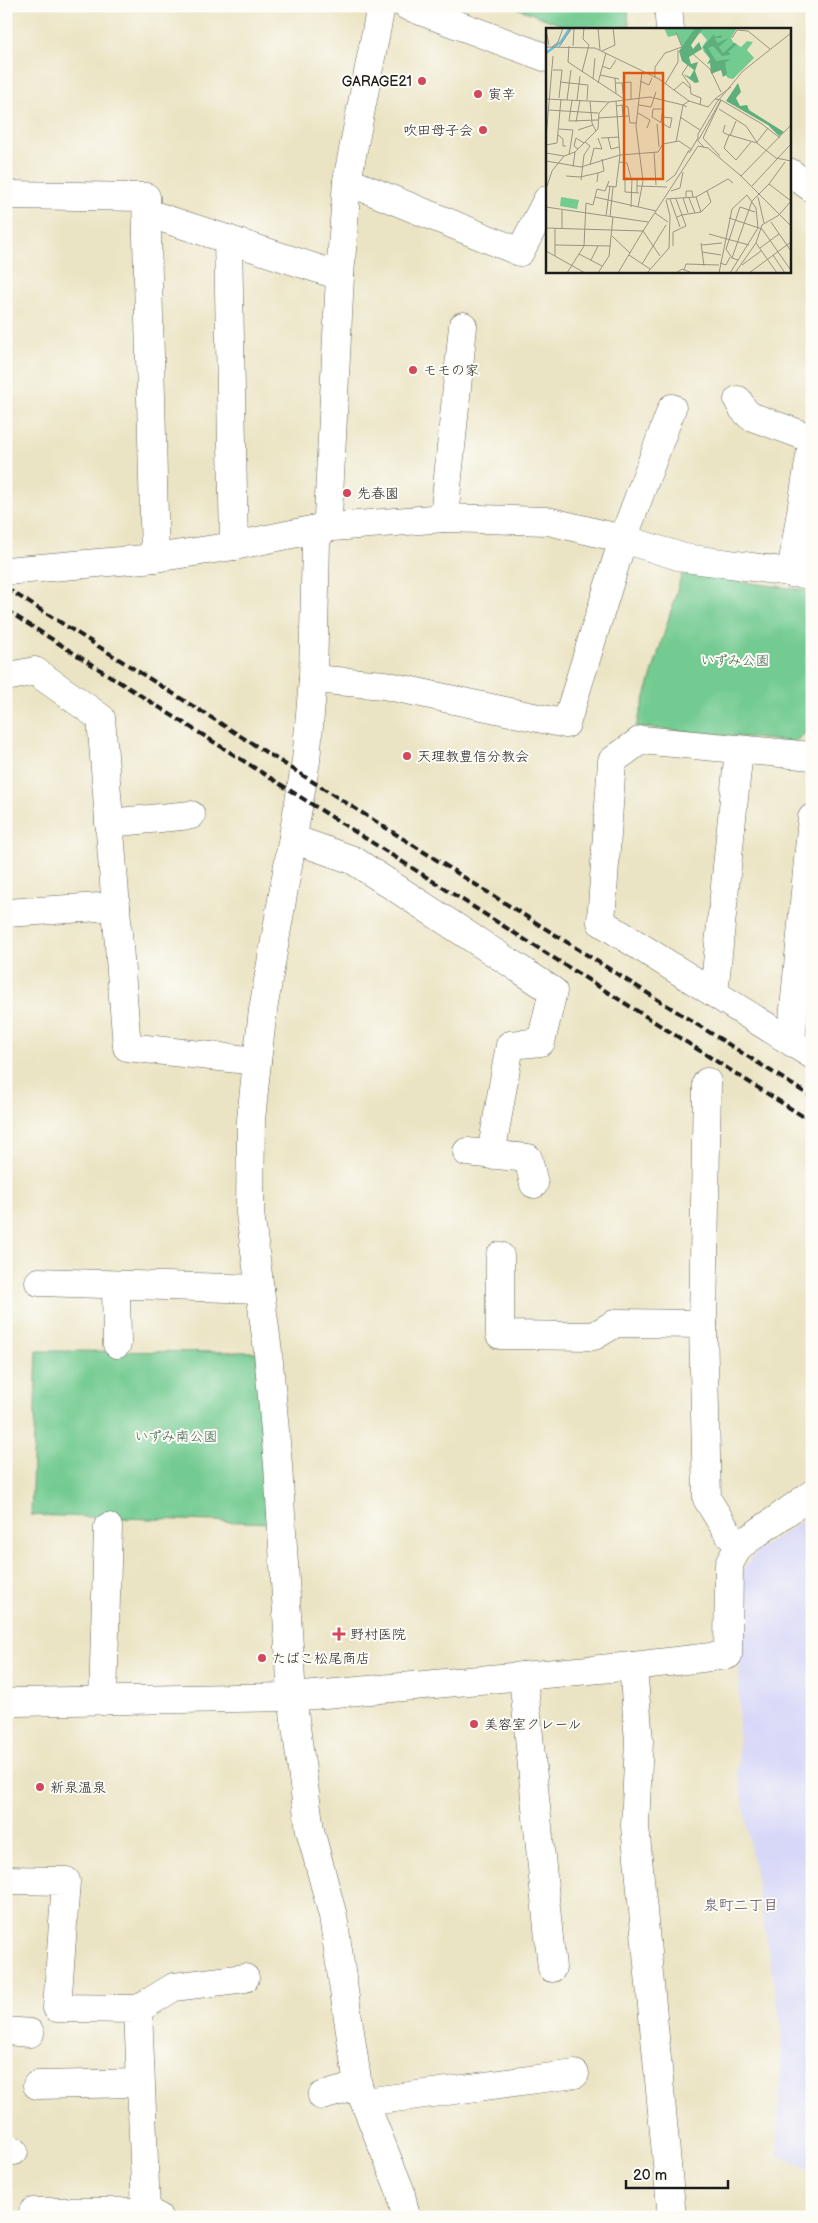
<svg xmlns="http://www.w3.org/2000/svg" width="818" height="2223" viewBox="0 0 818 2223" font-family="'Balsamiq Sans','Klee One',sans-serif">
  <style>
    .built { fill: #d7d7f8 }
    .green { fill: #73cb91; stroke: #487456 }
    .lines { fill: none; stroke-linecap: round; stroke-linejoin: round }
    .minor-casing { stroke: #646257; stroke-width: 29 }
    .major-casing { stroke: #646257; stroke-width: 29 }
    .minor { stroke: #fff; stroke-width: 28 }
    .major { stroke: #fff; stroke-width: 28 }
    .rail { stroke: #1c1c1c; stroke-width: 4; stroke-dasharray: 8 4; stroke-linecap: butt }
    .poi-dot { fill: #d1495b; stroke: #fdfcf7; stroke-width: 2 }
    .labels { text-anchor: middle; stroke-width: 4; stroke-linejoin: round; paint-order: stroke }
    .poi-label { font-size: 14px; fill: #1c1c1c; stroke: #fdfcf7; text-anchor: start }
    .park-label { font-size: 14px; fill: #3f624b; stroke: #fdfcf7 }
    .neighbourhood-label { font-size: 15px; fill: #53485b; stroke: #fdfcf7 }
    .inset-river { fill: none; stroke: #65bde2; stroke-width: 2.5 }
    .inset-road { fill: none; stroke: #989481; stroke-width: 1 }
    .view { fill: #de560d; fill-opacity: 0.15; stroke: #de560d; stroke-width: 2.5 }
    .inset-edge { fill: none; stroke: #1c1c1c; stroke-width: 2.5 }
  </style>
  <rect width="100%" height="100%" fill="#fdfcf7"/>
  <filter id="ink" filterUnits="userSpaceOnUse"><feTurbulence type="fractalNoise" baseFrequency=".02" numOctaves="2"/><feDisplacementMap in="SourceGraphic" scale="10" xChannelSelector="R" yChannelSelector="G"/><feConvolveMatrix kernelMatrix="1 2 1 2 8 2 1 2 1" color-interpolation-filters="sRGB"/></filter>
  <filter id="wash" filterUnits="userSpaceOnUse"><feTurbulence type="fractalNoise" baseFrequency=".0096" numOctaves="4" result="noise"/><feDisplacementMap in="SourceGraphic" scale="20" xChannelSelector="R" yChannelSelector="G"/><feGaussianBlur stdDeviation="1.12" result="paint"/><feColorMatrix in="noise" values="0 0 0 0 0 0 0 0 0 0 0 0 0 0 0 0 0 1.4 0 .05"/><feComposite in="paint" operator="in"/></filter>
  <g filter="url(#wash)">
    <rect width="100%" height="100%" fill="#ebe4c4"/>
    <polygon class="built" points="812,1514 812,2170 777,2155 782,2030 738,1774 741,1573 757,1551"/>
    <g class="green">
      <polygon points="512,6 628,6 629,29 572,29"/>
      <polygon points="682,574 805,590 812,597 812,684 806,733 794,742 636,727"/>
      <polygon points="37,1351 256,1352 271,1523 31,1515"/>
    </g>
  </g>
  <g filter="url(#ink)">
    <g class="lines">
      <defs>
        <g id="minor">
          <polyline points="381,6 347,181 340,276 328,517 316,541 313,679 306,761 263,1010 257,1061 251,1120 250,1213 268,1352 278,1465 292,1697 310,1830 333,1916 358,2086 400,2190 406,2217"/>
          <polyline points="668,6 670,29"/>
          <polyline points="347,181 520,252 547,200"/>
          <polyline points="6,195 146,197 155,558"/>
          <polyline points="147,213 340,276"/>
          <polyline points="228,239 234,546"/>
          <polyline points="738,400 743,409 750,416 805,436 812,444 791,573"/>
          <polyline points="444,518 463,326"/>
          <polyline points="6,571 155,558 234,546 321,528 444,518 548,521 623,539 685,558 812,575"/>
          <polyline points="6,677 35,671 101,718 127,1047 257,1061"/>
          <polyline points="313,679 384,685 566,724 623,539 672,408"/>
          <polyline points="812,756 641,740 612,761 601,922 812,1055"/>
          <polyline points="109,823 191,815"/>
          <polyline points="293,839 353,860 553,991 541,1042 510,1045 491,1155"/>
          <polyline points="6,913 116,906"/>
          <polyline points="714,993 739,750"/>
          <polyline points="791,1041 812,818"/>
          <polyline points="707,1082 703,1324 707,1499 728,1533 739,1546"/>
          <polyline points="467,1152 528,1158 534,1184"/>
          <polyline points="500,1256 500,1335 594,1336 616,1323 703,1324"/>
          <polyline points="39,1282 260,1289"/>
          <polyline points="116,1285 117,1344"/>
          <polyline points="633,1666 639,1741 635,1826 672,2217"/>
          <polyline points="523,1676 552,1968"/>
          <polyline points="103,1701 108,1527"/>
          <polyline points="6,1704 17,1702 292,1697 633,1666 728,1655 729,1564 739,1546 812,1494"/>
          <polyline points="6,1880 66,1881 57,2008 138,2009 146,2212"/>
          <polyline points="138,2009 174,1987 245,1978"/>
          <polyline points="6,2031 30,2033"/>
          <polyline points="37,2085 140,2083"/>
          <polyline points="322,2096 358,2086"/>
          <polyline points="365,2102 575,2074"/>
          <polyline points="6,2150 14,2151"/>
          <polyline points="33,2217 33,2212 146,2212 158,2217"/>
        </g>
        <g id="major">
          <polyline points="407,6 547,58"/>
          <polyline points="789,172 812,188"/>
        </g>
      </defs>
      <use href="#minor" class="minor-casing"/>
      <use href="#major" class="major-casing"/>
      <use href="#minor" class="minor"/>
      <use href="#major" class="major"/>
      <g class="rail">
        <polyline points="6,588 812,1097"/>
        <polyline points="6,610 812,1122"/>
      </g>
    </g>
  </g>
  <g class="poi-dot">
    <circle cx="422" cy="81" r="5"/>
    <circle cx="478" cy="94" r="5"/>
    <circle cx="483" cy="130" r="5"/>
    <circle cx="413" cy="370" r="5"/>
    <circle cx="347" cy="493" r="5"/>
    <circle cx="407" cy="756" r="5"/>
    <path d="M336.5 1626.5h5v5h5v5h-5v5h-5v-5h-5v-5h5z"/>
    <circle cx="262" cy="1658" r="5"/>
    <circle cx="474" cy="1724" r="5"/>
    <circle cx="40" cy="1787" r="5"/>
  </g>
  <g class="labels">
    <g class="poi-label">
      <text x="412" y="86" text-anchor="end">GARAGE21</text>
      <text x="488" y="99">寅辛</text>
      <text x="473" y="135" text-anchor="end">吹田母子会</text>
      <text x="423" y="375">モモの家</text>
      <text x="357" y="498">先春園</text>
      <text x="417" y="761">天理教豊信分教会</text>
      <text x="350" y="1639">野村医院</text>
      <text x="272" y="1663">たばこ松尾商店</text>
      <text x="484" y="1729">美容室クレール</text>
      <text x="50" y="1792">新泉温泉</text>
    </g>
    <g class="park-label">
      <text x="735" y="665">いずみ公園</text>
      <text x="176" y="1441">いずみ南公園</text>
    </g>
    <g class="neighbourhood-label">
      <text x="741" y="1910">泉町二丁目</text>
    </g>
  </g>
  <g transform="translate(546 28)">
    <rect width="245" height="245" fill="#ebe4c4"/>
    <path d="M118,0h73l-6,10 2,4 8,5 6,-6 6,1 -6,8 7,8 -21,21 -5,-1 -24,-26 -2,-5 5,-7 -6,-7 -9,3 -10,11 -5,-12 -9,2zM15,169l18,3 -2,9 -17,-3z" fill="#73cb91"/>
    <path d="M149,0h8l-12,17 2,4 6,-7 3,7 -13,8 2,7 7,-2 -3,9 4,11 -4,1 -12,-9 7,3 4,-7 -12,-9 -3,-10zM168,6l1,3 7,-2 -1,3h-6l2,5 12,-5 -10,9 4,6 11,-10 3,1 -9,8 3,2 -2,1 -7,1 -9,-10 -5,2 8,13 14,-2 -5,4 2,11 -4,3 -2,-7 -10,4 -1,-11 -3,1 3,-5 -7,-12zM192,55l3,9 -5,6 4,8 7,-1 2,5 35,22 -5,4 -11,-11 -42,-24z" fill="#5eaf7b"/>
    <path class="inset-river" d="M0,25l15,-11 9,-14"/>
    <path class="inset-road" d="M52,0l2,22M0,2l3,15M186,10l5,-8 11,1 22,18M23,18l-1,16 56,37M27,18l1,-17M0,19l49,1 64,31 30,22 19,6 7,-8 6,1M6,19l6,-5 5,-14M13,19l13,-19M56,23l13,-6 -2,-17M147,26l17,15 11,23M142,37l-6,9 8,11 1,9 10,4 -1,7M56,38l8,3 6,-9M7,42h9l-3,28M36,44l7,-27 -6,-6 1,-11M54,47l19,4M109,49v-10l10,-14 17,-6 -6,-15M69,50l1,16M47,51l2,-21M94,53l9,4 3,-7M14,54l28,3 -1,15M52,55l8,-30M70,55h6l2,17M76,55l9,-1v17M119,56l13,-22v-12M128,62l9,-8 7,6M0,71l63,3 41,-5 33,8 6,-4M169,71l16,-12M21,72l4,-30M26,72l-3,21 29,-1M31,72l3,-24M175,72l41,24 18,14M44,73l2,22 4,8M76,77l6,2 2,16h6M93,77l12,2 5,-15M71,78l5,-1 1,11M173,81l27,17 12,18 18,14 15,3M2,82l50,3M92,85l12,7 -3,8M116,89l10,1 -2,10 -18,-11 1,-8h10M134,89l20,13M52,90l31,-2M30,94l4,-22M115,94l3,-22M111,96l2,23M179,97l-2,7 3,2 31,9M13,101l14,1 -4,25M32,102l15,-5M11,106l6,5v7h3M183,107l-5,13 12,12M184,108l6,-15M62,109l3,12 8,-2M0,110l7,-82M55,110l18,-1M153,111l22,-39M130,114l7,-37 4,2M211,114l11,-14M0,117l11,-2 4,-44M158,119l-6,-6v-7l19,-32 26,-31 48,-38M32,121l-4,-3 2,-8 8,5M108,124l2,33M0,125l18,3 11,-4 23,-23 1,-16 10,-11M143,125l9,-15M174,128l-17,-18 18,-38M190,132l15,-18M0,133l35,6 39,-12 38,-3 5,-8 16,-3 13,9M73,134l8,1 4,15M44,137l4,-17 8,1 -4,-11M27,139l2,-15M193,146l52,52M20,148l14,1 18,-4M195,148l50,-51M35,152l3,-25 6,-9 -5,-4M51,154l1,-9 6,-2 -2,-12M120,154l9,-7 14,-25M223,156l22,17M61,158l9,1 4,-32 -4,-54M91,158l30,1M206,158l39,-42M0,161l6,-18 12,-15M125,163l9,-3 3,-16M91,165v-14l-12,-1v14l14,1M49,169l61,14M212,169l6,26M137,170l5,15M140,170v-7h6l1,6M143,170l6,15M120,171l30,-2 32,-18 5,4M124,171l10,28M130,171l6,16 -5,2M0,179l102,15M85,179l1,-28M92,179l5,-26 -7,-55 6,-54M194,179l15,5M155,184l10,-10 -4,-11M109,185l13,9M60,188l4,-30M64,189l3,-30M183,190l33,11 28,40M225,194l20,29M0,200l97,3 55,-85 10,2 33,28M16,200v-18M163,206l40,11M66,208l18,17M155,215l3,23M210,215l21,30M9,217l56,1M156,217l20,-2M127,218v-14l13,-6 -4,-11 19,-3 -5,-15M214,220l19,-14M0,223l39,22M156,224l19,3M33,226l23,12M83,227l21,14M227,227l12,18M9,228v-28M186,230l-6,-9 14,-42M45,232l7,-14M192,232l-6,-2 20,-57 17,-17 16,-22M174,235l6,2 4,-8M96,236l24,-39M196,237l19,-14M138,242l2,-6 33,1M21,245l17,-27 2,-43 7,2 4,-16 8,2 4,-10M52,245l11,-17 4,-39M72,245l25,-42 17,25M101,245l22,-25 1,-32 -4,-16M130,245l6,-4 10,4M173,245l13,-64 15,-14 9,13 2,20 -28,45M189,245l21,-30 6,-18 17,-10 12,-14M203,245l42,-31"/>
    <path class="view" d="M78,45h39v106h-39z"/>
    <rect width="245" height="245" class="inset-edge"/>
  </g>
  <rect width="818" height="2223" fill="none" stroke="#fdfcf7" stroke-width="25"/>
  <path d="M626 2180v8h102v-8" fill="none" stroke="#1c1c1c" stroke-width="2.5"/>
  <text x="633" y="2180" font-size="15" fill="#1c1c1c" stroke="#fdfcf7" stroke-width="4" paint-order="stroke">20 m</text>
</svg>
